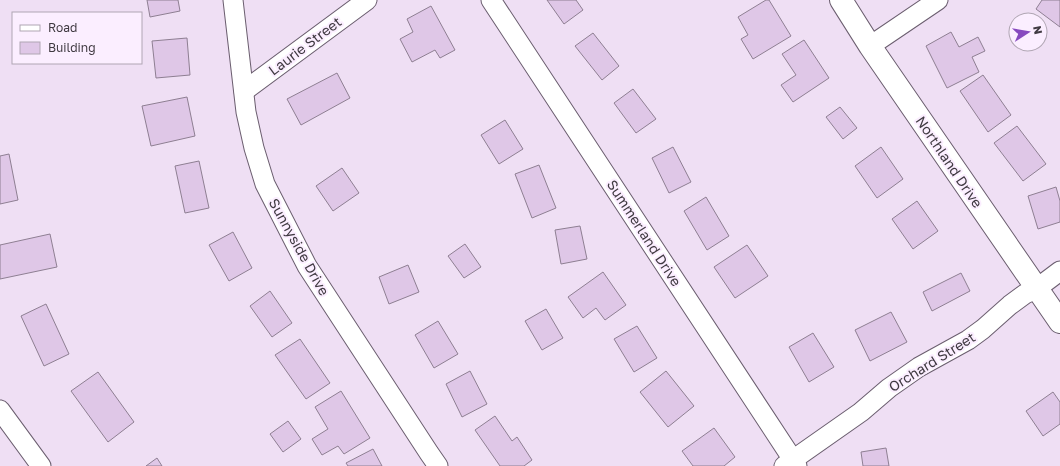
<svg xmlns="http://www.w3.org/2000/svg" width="1060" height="466" viewBox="0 0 1060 466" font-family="'Golos Text',sans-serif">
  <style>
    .building { fill: #dfc7e7; stroke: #8e7f92 }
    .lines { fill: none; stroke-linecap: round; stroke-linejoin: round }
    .street-casing { stroke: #6b5e6f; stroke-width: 21 }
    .secondary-casing { stroke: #6b5e6f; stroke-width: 24 }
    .street { stroke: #fff; stroke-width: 19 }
    .secondary { stroke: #fff; stroke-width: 22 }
    .labels { text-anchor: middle; stroke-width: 4; stroke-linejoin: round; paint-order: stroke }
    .street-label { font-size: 14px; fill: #403a42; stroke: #fbeeff }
  </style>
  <rect width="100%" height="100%" fill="#efdff4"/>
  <g class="building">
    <polygon points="147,0 178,0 180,11 150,17"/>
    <polygon points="547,0 576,0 583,10 564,24"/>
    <polygon points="766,0 769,0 791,36 753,59 741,39 748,35 738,17"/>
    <polygon points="1042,0 1060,0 1060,27 1036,9"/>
    <polygon points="431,6 455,50 440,58 435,50 412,62 400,39 413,32 407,19"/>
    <polygon points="951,32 959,47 978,37 985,51 972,57 979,72 947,88 926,46"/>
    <polygon points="593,33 619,66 602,80 575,46"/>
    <polygon points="187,38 190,75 156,78 152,41"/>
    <polygon points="804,40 829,78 793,102 781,85 796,75 782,54"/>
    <polygon points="337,73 350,98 301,125 287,99"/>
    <polygon points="983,75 1011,115 988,132 960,91"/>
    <polygon points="633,89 656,119 636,133 614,103"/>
    <polygon points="187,97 195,136 151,146 142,106"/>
    <polygon points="840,107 857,128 843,139 826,117"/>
    <polygon points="505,120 523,149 499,164 481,135"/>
    <polygon points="1017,126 1046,164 1023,181 994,143"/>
    <polygon points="673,147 691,182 669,193 652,158"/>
    <polygon points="881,147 903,179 877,198 855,166"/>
    <polygon points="9,154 18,200 0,204 0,156"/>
    <polygon points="199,161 209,208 185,213 175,166"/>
    <polygon points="539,165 556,208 532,218 515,174"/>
    <polygon points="342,168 359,193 333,211 316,186"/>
    <polygon points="1056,187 1060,201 1060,222 1038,229 1028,196"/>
    <polygon points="706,197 729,236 707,250 684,211"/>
    <polygon points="917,201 938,231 913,249 892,219"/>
    <polygon points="580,226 587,259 561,264 555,230"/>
    <polygon points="233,232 252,268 229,281 209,245"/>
    <polygon points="50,234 57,267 0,279 0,245"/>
    <polygon points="465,244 481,267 464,278 448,256"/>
    <polygon points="747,245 768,276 735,298 714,267"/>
    <polygon points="408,265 419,292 389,304 379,277"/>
    <polygon points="603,272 626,305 605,320 596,308 583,318 568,297"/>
    <polygon points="961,273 970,291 932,311 923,292"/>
    <polygon points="270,291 292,323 272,337 250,306"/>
    <polygon points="46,304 69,354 44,366 21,316"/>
    <polygon points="546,309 563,338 542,350 525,321"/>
    <polygon points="891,312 907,342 870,361 855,330"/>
    <polygon points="438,321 458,354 434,368 415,335"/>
    <polygon points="637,326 657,358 634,372 614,339"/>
    <polygon points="813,333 834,367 809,382 789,347"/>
    <polygon points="300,339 330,383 306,399 275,355"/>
    <polygon points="470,371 487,404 462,417 446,384"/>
    <polygon points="666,371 694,406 668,427 640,392"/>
    <polygon points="98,372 134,422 108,442 71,391"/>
    <polygon points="341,391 370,438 344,454 338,446 322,455 312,439 328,429 315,407"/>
    <polygon points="1053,392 1060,402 1060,424 1043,436 1026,411"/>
    <polygon points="495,416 512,441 517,437 532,460 524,466 500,466 475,430"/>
    <polygon points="288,421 301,439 283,452 270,434"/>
    <polygon points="714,428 735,457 724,466 693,466 682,451"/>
    <polygon points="886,448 889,466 863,466 861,452"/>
    <polygon points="373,449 382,466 348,466 346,463"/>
    <polygon points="157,458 162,466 146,466"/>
  </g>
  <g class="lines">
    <defs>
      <g id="street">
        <polyline points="233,0 246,112 254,148 265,184 307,266 429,453 438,466"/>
        <polyline points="491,0 797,466"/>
        <polyline points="870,46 938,0"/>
        <polyline points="244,91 367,0"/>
        <polyline points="0,410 41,466"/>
        <polyline points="784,466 861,412 889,388 919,367 968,340 983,329 1010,305 1025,294 1036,289 1060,271"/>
      </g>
      <polyline id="secondary" points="841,0 870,46 1060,322"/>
    </defs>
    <use href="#street" class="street-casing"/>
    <use href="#secondary" class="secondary-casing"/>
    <use href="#street" class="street"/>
    <use href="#secondary" class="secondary"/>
  </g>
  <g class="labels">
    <g class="street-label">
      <text transform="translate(305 46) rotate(-37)" y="5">Laurie Street</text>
      <text transform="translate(949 162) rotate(56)" y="5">Northland Drive</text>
      <text transform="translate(644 233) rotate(57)" y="5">Summerland Drive</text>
      <text transform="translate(299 247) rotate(61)" y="5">Sunnyside Drive</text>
      <text transform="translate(932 362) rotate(-32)" y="5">Orchard Street</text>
    </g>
  </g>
  <rect x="12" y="12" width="130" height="52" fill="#fbeeff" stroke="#b0a6b3"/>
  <rect x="20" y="25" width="20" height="6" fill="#ffffff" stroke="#b0a6b3"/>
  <text x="48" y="32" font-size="12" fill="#403a42">Road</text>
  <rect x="20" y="42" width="20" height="12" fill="#dfc7e7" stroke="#b0a6b3"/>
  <text x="48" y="52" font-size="12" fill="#403a42">Building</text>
  <g transform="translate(1028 32) rotate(78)"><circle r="19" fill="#fbeeff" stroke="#b0a6b3"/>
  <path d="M0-3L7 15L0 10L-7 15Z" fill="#8749bf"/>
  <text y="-6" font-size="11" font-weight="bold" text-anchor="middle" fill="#403a42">N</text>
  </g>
</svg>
